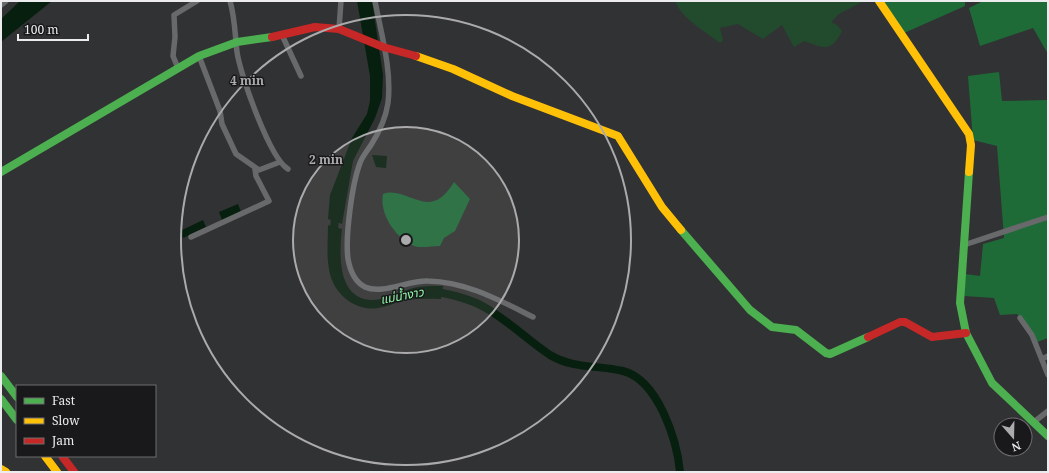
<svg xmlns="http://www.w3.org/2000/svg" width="1049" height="473" viewBox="0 0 1049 473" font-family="'Noto Serif','Noto Sans Thai',serif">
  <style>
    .green { fill: #224b2e }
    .forest { fill: #1f6b38 }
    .water { fill: #071f0e }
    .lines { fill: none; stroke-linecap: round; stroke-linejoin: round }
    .river { stroke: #071f0e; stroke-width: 8 }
    .street { stroke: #68696a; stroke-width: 5.5 }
    .fast { stroke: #4caf50; stroke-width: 8 }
    .slow { stroke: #ffc107; stroke-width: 8 }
    .jam { stroke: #c62828; stroke-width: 8 }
    .ring { fill: none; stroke: #ababad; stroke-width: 2 }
    .labels { text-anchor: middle; stroke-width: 3; stroke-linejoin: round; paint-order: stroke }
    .water-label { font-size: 12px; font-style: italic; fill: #90fca9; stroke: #19191b }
    .centre { fill: #ababad; stroke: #19191b; stroke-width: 2 }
    .ring-label { font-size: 12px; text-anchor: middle; font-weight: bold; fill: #ababad; stroke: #19191b; stroke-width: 3; stroke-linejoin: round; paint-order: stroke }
  </style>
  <rect width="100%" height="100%" fill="#313233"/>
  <path class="green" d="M675,1h189l-25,13 -8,8 6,3 5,6c-11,22 -18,17 -38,10l-10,6 -12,-22 -19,14 -25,-15 -18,4 3,12 -3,3c-15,-12 -38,-24 -45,-42z"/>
  <g class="forest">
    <polygon points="883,1 965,1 965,6 904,33"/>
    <polygon points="983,1 1048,1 1048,54 1033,28 980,46 969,8"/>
    <polygon points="999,72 1002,101 1048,100 1048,338 1037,342 1017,314 1000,315 994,298 964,296 965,274 980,276 983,244 1004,238 997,146 973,140 968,76"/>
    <path d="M454,182l16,17 -15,32 -11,7 -4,8c-8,0 -22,3 -28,-1 -17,-8 -33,-32 -29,-51 25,-9 46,30 71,-12z"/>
  </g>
  <g class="water">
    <polygon points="20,1 52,1 1,42 1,19"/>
    <polygon points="357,1 372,1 383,75 382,98 375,118 353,161 342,224 328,219 330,195 352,138 367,114 370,101 370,76"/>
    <polygon points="372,155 387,156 386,168 376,167"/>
    <polygon points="238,204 241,212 222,220 219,212"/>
    <polygon points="203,220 206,227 183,238 180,231"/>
    <path d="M328,225l14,4c-3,25 -5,72 32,71 11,-1 22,-7 33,-10 12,-5 24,-4 36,-4l-2,13c-13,0 -26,-1 -39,2 -8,2 -16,6 -24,7 -21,4 -43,-13 -48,-34 -4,-16 -2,-33 -2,-49z"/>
  </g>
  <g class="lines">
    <g class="river">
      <polyline points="333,237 336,211"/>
      <path d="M432,291c17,3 37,7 52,16 24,13 43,33 66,48 23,14 48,10 73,16 35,9 54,69 57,101"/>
    </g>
    <g class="street">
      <path d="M230,1c5,17 5,34 7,51 3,22 33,107 51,117"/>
      <path d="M375,1c6,32 17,69 13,102 -2,14 -10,31 -17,42 -4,6 -9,12 -11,18 -8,21 -15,74 -12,96 2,11 7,23 17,28 17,8 44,-7 63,-6 39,1 71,19 105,36"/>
      <polyline points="1,5 6,1"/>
      <polyline points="339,29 341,1"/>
      <polyline points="282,35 301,76"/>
      <polyline points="199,56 220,111 222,124 236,154 259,170 280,162"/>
      <polyline points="178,68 173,56 175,37 174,15 197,1"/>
      <polyline points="191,237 269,201 256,176 255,169"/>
      <polyline points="964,245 1048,217"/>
      <polyline points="1020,318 1032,335 1048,375"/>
      <polyline points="1042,359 1048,356"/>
      <polyline points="1034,422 1048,411"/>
    </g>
    <g class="fast">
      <polyline points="1,172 199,56 237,42 272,37"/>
      <polyline points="969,172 960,303 966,333 992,383 1048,436"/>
      <polyline points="681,230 750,310 772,327 796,330 826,353 830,354 868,337"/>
      <polyline points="1,376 17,397"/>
      <polyline points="1,399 17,420"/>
    </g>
    <g class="slow">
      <polyline points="879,1 969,134 971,145 969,172"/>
      <polyline points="416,56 453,69 512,96 618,136 662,207 681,230"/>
      <polyline points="45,456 57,472"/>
      <polyline points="1,469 6,472"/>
    </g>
    <g class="jam">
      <polyline points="272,37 315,27 339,29 383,47 416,56"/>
      <polyline points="868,337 900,322 905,322 932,337 966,333"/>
      <polyline points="62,456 74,472"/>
    </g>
  </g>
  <circle cx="406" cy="240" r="113" fill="#ababad" fill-opacity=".12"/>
  <g class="ring">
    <circle cx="406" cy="240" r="113"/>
    <circle cx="406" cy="240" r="225"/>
  </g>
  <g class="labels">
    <g class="water-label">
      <text transform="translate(402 296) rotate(-11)" y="4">แม่น้ำงาว</text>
    </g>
  </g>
  <circle cx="406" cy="240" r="6" class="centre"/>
  <g class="ring-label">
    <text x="247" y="85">4 min</text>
    <text x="326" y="164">2 min</text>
  </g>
  <rect width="1049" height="473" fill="none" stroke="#ececee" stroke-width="4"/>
  <rect x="16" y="385" width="140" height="72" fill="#19191b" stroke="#6d6d6f"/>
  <rect x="24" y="398" width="20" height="6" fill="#4caf50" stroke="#6d6d6f"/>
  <text x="52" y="405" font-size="12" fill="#ececee">Fast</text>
  <rect x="24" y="418" width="20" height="6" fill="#ffc107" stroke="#6d6d6f"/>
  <text x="52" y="425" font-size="12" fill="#ececee">Slow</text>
  <rect x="24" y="438" width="20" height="6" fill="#c62828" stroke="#6d6d6f"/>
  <text x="52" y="445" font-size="12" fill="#ececee">Jam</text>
  <g transform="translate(1013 437) rotate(160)"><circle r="19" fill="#19191b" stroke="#6d6d6f"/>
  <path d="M0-3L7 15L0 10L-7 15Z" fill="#ababad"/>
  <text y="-6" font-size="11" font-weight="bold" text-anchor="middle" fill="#ececee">N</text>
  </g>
  <path d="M18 34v6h70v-6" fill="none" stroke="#ececee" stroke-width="2"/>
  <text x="24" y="34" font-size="12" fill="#ececee" stroke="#19191b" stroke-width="3" paint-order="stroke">100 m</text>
</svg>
